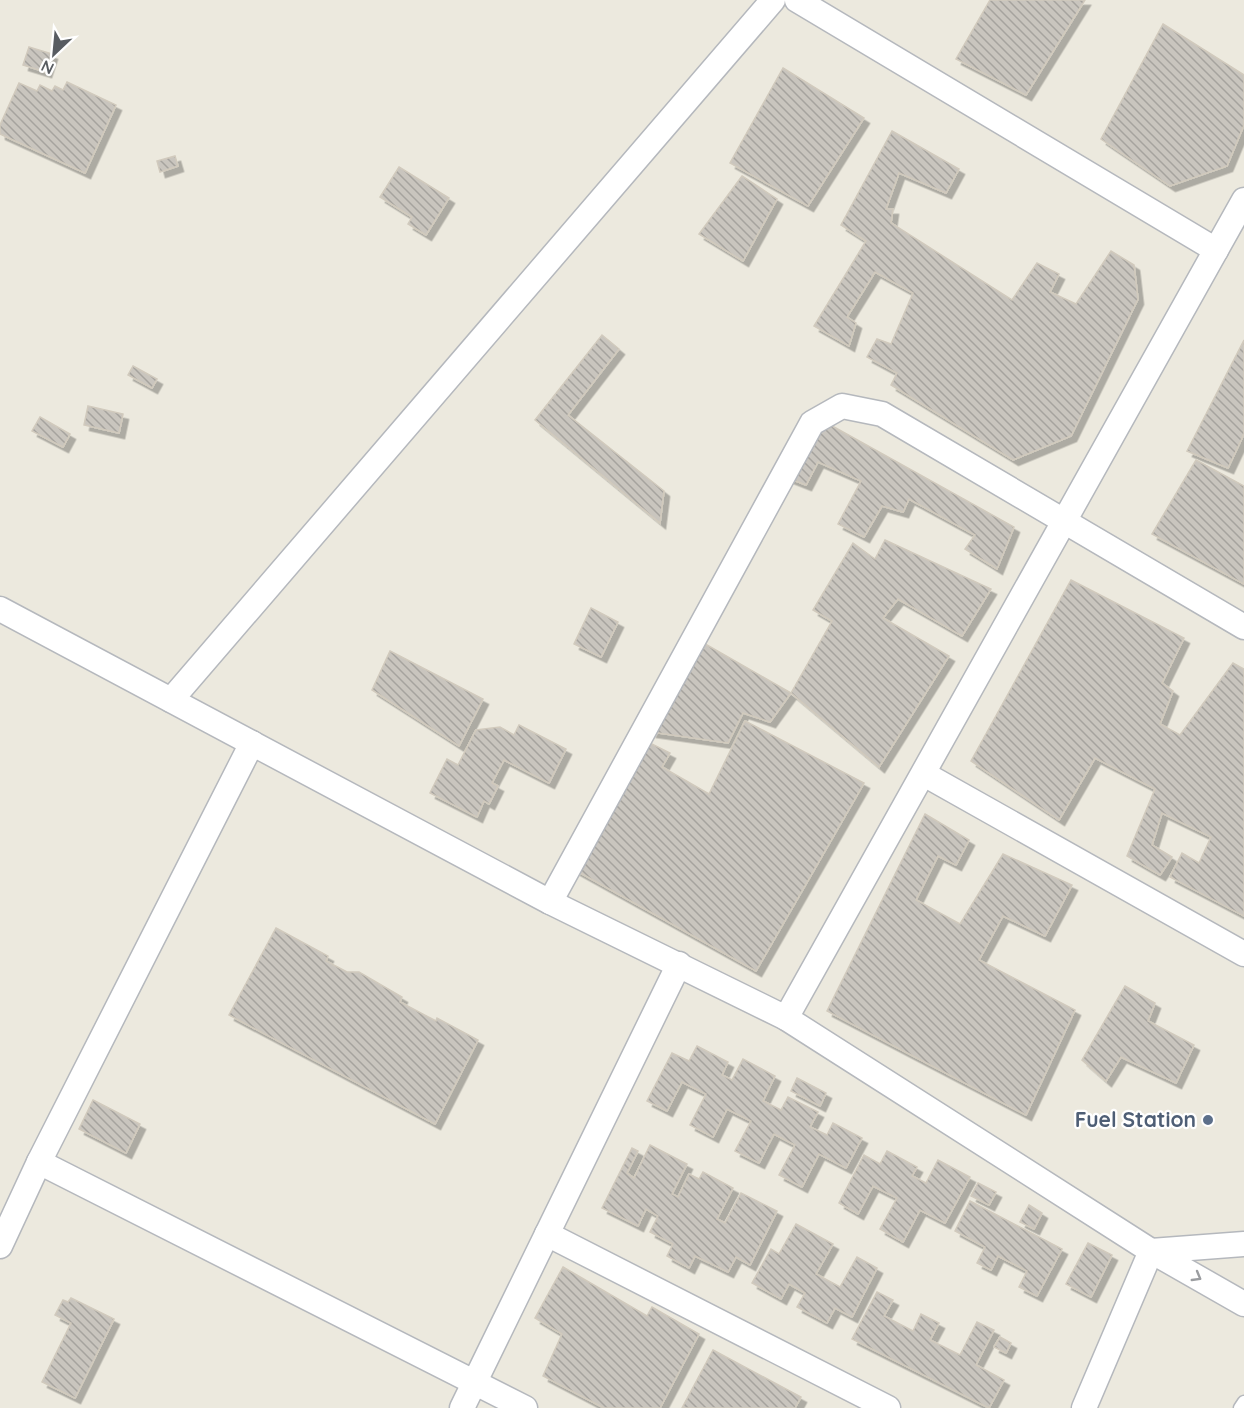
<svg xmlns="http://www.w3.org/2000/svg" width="1244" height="1408" viewBox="0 0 1244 1408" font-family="Quicksand,sans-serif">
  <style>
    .building { fill: url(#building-back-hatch); stroke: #d1cabd; stroke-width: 1.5; filter: url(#shadow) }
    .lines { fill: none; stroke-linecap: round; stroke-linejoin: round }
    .service-casing { stroke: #b5b8bd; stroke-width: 15 }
    .minor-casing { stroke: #b5b8bd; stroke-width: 27 }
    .service { stroke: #fff; stroke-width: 12 }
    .minor { stroke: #fff; stroke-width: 24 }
    .oneway { stroke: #9b9da0 }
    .service-dot { fill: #5c6f8a; stroke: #fff; stroke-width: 2 }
    .labels { text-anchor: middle; stroke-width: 4.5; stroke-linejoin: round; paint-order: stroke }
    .service-label { font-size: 21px; font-weight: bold; fill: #4e5e75; stroke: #fff; text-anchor: end }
  </style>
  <defs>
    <pattern id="building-back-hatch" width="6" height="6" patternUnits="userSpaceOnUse" patternTransform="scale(1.5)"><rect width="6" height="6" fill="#c9c5be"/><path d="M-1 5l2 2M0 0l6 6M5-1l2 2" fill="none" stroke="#a6a39e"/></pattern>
    <filter id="shadow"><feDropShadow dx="5.5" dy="5.5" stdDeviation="0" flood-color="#0004"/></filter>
  </defs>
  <rect width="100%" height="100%" fill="#ece9de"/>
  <g class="building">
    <polygon points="990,0 1085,0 1026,95 956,59"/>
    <polygon points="1163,24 1244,75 1244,125 1227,166 1170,186 1101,139"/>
    <polygon points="29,47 52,54 46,72 23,65"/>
    <polygon points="783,68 864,118 808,206 730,163"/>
    <polygon points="67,82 116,105 85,173 0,134 0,125 19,83 37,91 40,85 52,91 55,86 63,90"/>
    <polygon points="892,131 959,169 946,193 899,173 886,209 893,209 891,223 1012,300 1037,263 1059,274 1050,292 1076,304 1111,251 1134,265 1138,299 1071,436 1013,460 891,385 897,373 867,357 877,339 891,344 913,293 875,272 847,317 856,323 849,346 814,326 866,241 841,225"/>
    <polygon points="175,156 178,166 160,172 157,161"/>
    <polygon points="399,167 449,198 426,235 408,224 412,217 380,197"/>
    <polygon points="742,176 777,199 743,261 699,234"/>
    <polygon points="602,335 619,349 568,415 664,491 660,523 535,420"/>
    <polygon points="1244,340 1244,434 1228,468 1187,451"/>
    <polygon points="133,366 157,379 152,388 128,375"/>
    <polygon points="88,406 123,414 119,433 84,425"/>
    <polygon points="40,417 70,434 63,447 32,431"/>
    <polygon points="825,422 1014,527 997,569 965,549 975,535 909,499 903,512 882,506 864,537 838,524 861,481 818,462 806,485 788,478"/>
    <polygon points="1196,460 1244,486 1244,584 1152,534"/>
    <polygon points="885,540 991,589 962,636 898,599 883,618 949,656 879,767 791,693 832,621 813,610 853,543 875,559"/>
    <polygon points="1071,580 1184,638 1162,683 1173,691 1160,724 1180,735 1233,663 1244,669 1244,916 1170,877 1182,853 1199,863 1211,837 1162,813 1152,845 1172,857 1160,875 1127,856 1155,789 1095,758 1059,820 971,761"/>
    <polygon points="591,608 618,622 601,657 574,644"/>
    <polygon points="700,641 791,693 770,722 743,713 728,743 651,732"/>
    <polygon points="390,651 483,699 459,746 372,690"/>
    <polygon points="745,721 864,783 756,971 575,870 646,741 670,753 662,767 709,794"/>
    <polygon points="519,725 566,749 549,783 504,760 492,783 498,786 489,804 484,801 477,817 430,793 447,759 458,765 476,730 500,727 514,735"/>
    <polygon points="925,814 969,840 956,865 938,856 916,900 960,924 1003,854 1072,885 1045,936 1003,916 979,960 1075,1010 1026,1115 827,1011"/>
    <polygon points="276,928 328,956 326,961 347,972 359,972 402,997 400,1002 436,1021 437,1018 478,1040 435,1124 229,1015"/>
    <polygon points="1125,986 1155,1003 1148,1021 1194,1045 1176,1083 1121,1057 1106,1081 1082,1060"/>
    <polygon points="697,1046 728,1062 722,1075 732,1080 743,1059 775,1076 763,1101 781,1110 788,1097 818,1112 810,1127 827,1135 833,1123 862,1138 846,1168 819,1154 802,1187 779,1175 795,1145 774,1134 759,1163 735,1151 751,1121 727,1109 713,1137 690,1125 706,1094 682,1082 667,1111 647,1101 672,1053 689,1061"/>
    <polygon points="797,1078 826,1093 820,1106 791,1091"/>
    <polygon points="93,1100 140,1124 126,1153 79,1129"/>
    <polygon points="650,1145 687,1164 672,1194 678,1197 689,1174 699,1179 703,1172 733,1188 717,1219 725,1223 741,1193 777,1211 750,1265 736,1257 728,1272 695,1256 689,1268 667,1256 673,1244 650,1232 658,1216 646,1209 638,1226 602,1208 632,1148 638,1151 627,1173 634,1178"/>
    <polygon points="887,1151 917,1167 912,1176 926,1183 938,1160 970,1177 945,1223 920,1210 903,1242 880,1229 897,1198 873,1186 858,1214 839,1203 864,1155 880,1164"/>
    <polygon points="978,1183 996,1192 989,1205 971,1196"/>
    <polygon points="970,1201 1062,1249 1037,1296 1019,1287 1027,1271 998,1256 991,1270 977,1263 985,1247 955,1231"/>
    <polygon points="1029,1205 1042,1213 1034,1229 1020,1222"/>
    <polygon points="796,1224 833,1244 816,1274 840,1287 857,1257 877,1268 852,1317 835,1308 827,1323 797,1307 805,1293 789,1284 781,1299 752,1283 771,1249 779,1254"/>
    <polygon points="1088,1243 1112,1255 1091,1297 1066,1284"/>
    <polygon points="563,1267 647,1316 652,1307 699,1334 660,1408 604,1408 543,1376 562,1334 535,1318"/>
    <polygon points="877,1292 893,1300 884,1316 913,1331 921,1314 939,1323 930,1340 960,1355 977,1322 994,1330 976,1365 1004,1380 989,1408 852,1339"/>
    <polygon points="71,1298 114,1319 75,1398 42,1382 71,1323 55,1315 63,1300 68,1302"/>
    <polygon points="1000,1337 1011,1343 1006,1353 994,1347"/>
    <polygon points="713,1350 801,1397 795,1408 682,1408"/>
  </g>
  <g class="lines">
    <defs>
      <polyline id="service" points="1240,1408 1244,1402"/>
      <g id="minor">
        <polyline points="797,0 1216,250"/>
        <polyline points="0,609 550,902 786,1018 1151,1251 1244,1304"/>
        <polyline points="171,700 773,0"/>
        <polyline points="924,774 1244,954"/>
        <polyline points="550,902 812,423 842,406 882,414 1244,627"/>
        <polyline points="786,1018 1244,200"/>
        <polyline points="39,1162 525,1408"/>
        <polyline points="547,1234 888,1408"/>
        <polyline points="0,1246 39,1162 252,743"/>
        <polyline points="1151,1251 1244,1244"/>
        <polyline points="462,1408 679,964"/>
        <polyline points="1084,1408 1151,1251"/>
      </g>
    </defs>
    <use href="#service" class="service-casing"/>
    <use href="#minor" class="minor-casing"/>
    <use href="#service" class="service"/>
    <use href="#minor" class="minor"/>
  </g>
  <defs><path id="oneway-chevron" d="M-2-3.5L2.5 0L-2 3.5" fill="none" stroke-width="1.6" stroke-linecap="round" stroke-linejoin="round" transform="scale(1.5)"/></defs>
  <use class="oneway" href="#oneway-chevron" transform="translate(1197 1277) rotate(30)"/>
  <circle class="service-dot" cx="1208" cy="1120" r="6"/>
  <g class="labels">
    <g class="service-label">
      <text x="1196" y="1127">Fuel Station</text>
    </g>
  </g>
  <g transform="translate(54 54) rotate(206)" stroke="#ffffff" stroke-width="4.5" paint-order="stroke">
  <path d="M0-4.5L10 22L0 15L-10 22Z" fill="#585c61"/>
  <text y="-9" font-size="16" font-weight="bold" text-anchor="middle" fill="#585c61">N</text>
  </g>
</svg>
